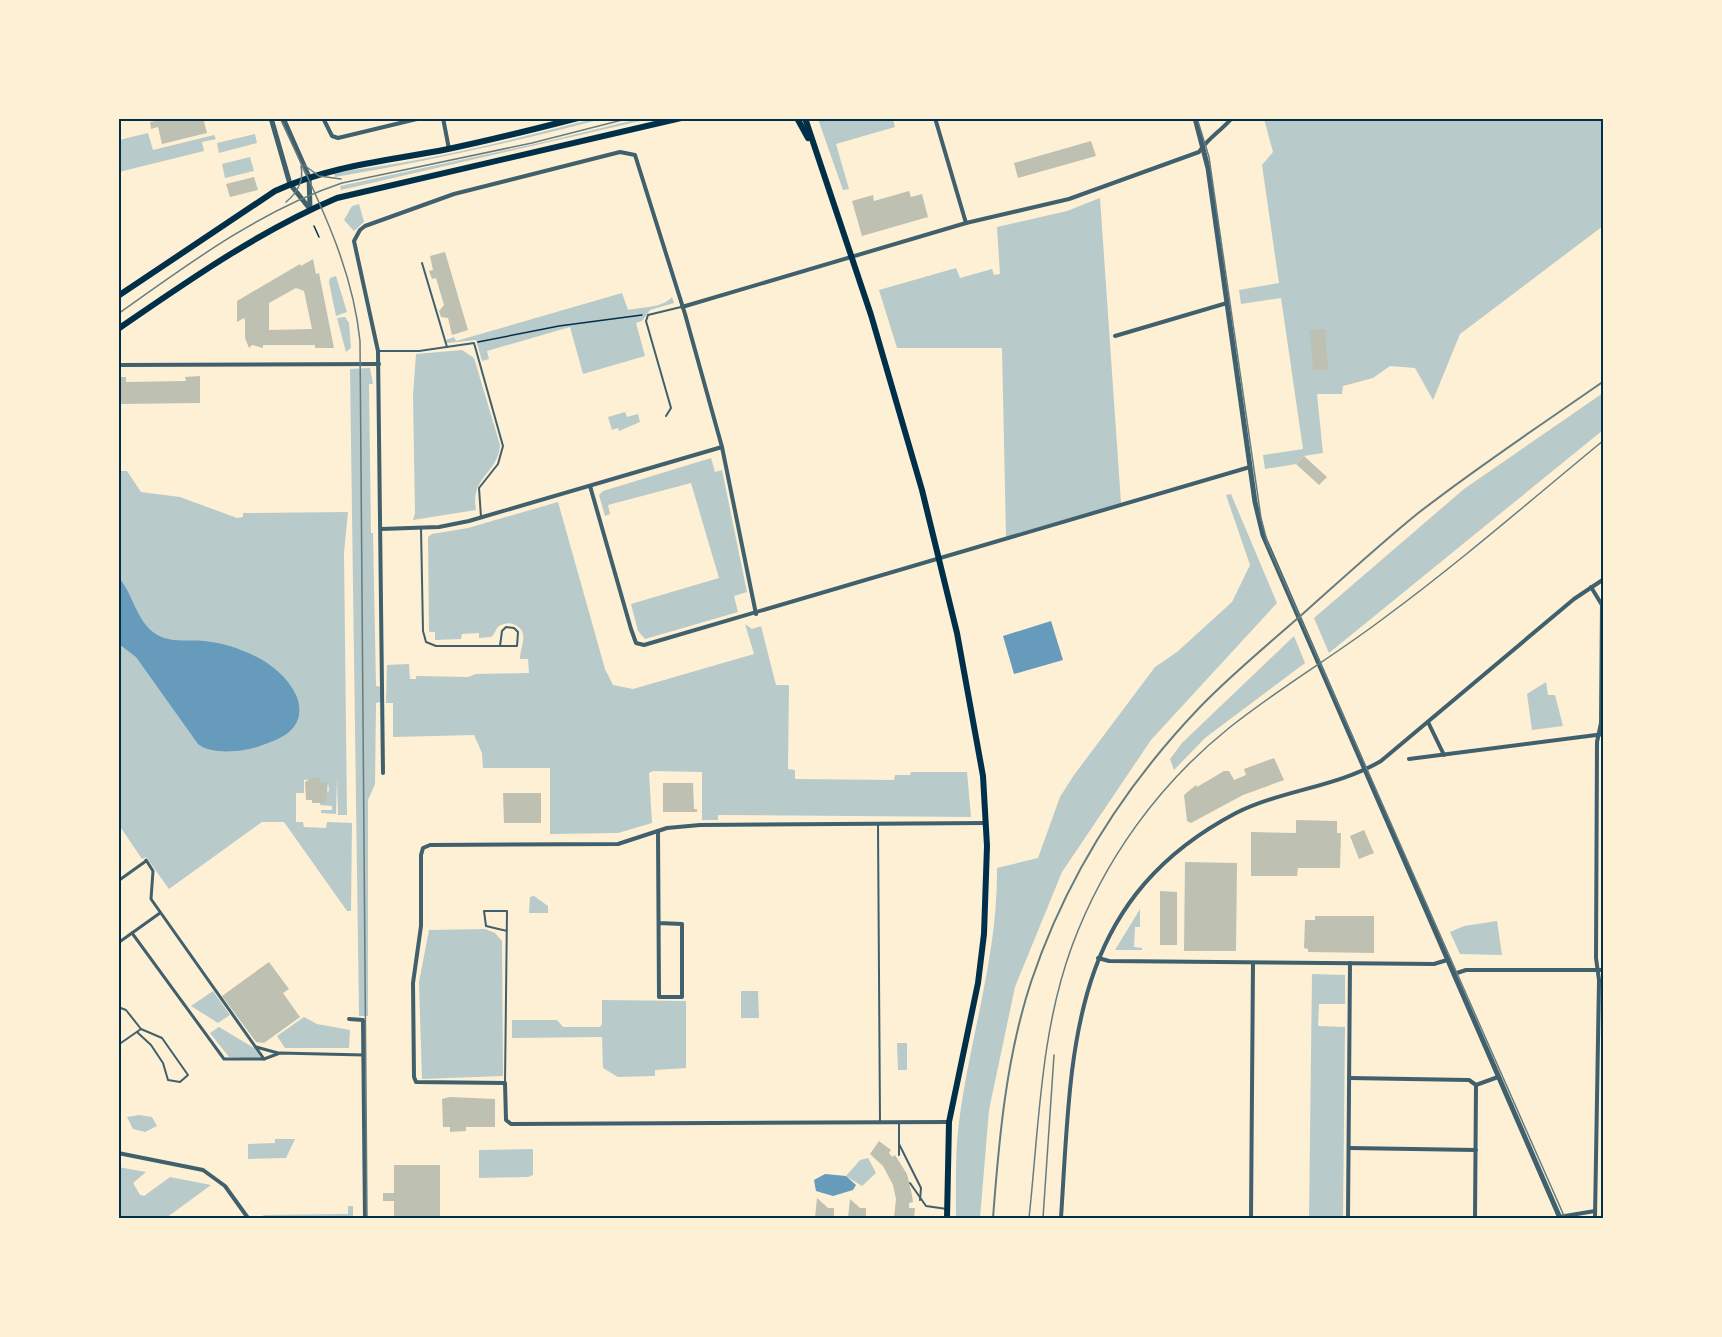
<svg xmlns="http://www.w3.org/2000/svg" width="1722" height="1337" viewBox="0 0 1722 1337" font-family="'Playfair Display',serif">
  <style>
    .green { fill: #b9caca }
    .water { fill: #669bbc }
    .building { fill: #bec0b2; fill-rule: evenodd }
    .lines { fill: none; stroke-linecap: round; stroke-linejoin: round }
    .path { stroke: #003049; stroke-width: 1.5 }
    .service { stroke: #3f606c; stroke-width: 2 }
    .pedestrian { stroke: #3f606c; stroke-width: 3 }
    .minor { stroke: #3f606c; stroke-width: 4 }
    .tertiary { stroke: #3f606c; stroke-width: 5 }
    .secondary { stroke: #003049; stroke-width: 6 }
    .tram { stroke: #657d81; stroke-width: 1.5 }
    .rail { stroke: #657d81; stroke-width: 2 }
    .neatline { fill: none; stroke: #003049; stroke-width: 2 }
  </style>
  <rect width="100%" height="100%" fill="#fdf0d5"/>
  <g class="green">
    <path d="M593,119h9c-88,23 -177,43 -267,58l-1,-5c87,-9 174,-31 259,-53z"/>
    <polygon points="638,119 649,119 341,190 340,186 548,141"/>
    <polygon points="818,119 893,119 895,127 836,144 849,189 843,190"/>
    <polygon points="1264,119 1603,119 1603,226 1460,334 1433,400 1415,368 1390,366 1373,378 1343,386 1342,394 1317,394 1323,453 1304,456 1296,464 1265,469 1263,455 1303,449 1281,298 1241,304 1239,290 1279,283 1262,165 1273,152"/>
    <polygon points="148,133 153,150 214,135 216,139 202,142 204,151 119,172 119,140"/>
    <polygon points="255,134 257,143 219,153 217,143"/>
    <polygon points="250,157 254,171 225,178 222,164"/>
    <polygon points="1100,198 1121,503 1006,537 1002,348 897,348 879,290 956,268 960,278 992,269 994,275 1000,274 997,227 1067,211"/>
    <polygon points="359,204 364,222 354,231 344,220 352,206"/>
    <polygon points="336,276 347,312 336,316 329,282 330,278"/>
    <path d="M622,293l6,17c13,-3 35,-2 44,-13l2,6 -24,7 -8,11 -6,2 9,33 -62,18 -13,-47 -83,24 2,8 -7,2 -6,-21 -29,3 -1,-3 8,-3 2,4z"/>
    <polygon points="345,317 349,323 351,348 346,352 337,318"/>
    <path d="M462,350l12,8 26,87c-2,29 -30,31 -24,65l-63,10 2,-7 -2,-118 3,-41z"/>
    <polygon points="370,368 373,384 369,384 371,533 373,533 376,686 381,687 381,702 376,703 375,784 368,800 368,1016 359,1016 350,369"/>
    <polygon points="1603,393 1603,430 1329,653 1314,618 1464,489"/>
    <polygon points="625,412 627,417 638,414 640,422 619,431 618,428 612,430 608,417"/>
    <polygon points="711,458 715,472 722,470 747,592 734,596 738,612 645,639 638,631 631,604 719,578 691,483 608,505 610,514 605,516 599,495 603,491"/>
    <polygon points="118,471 127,471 141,492 180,497 237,518 243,517 243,513 348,512 344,553 347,815 338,815 337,778 336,814 321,813 321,810 332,810 332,806 320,805 320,803 326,802 326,792 329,791 328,782 320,782 320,778 304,780 304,793 296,793 296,822 303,822 304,827 326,828 327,822 352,823 351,911 347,911 284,822 262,822 169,889 146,857 142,859 119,825"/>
    <path d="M1231,494l46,109 -126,137 -89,132 -47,115 -26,123 -9,108h-24c0,-32 -1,-64 3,-96 11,-86 39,-166 38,-254l41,-10 22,-61 14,-22 81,-108 22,-15 55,-50 18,-37 -24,-70z"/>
    <path d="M558,502l47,167 8,16 20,4 121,-35 -9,-30 7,5 9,-3 15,59h13l-1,84 7,1v9l99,1 1,-5h15l1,-3h56l4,45 -253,-2v5h-16v-48l-49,-1 -4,2 3,50 -34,10 -68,1v-66h-67l-1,-15 -8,-18 -81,2v-34h-7l1,-38 22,-1 1,15h6v-3l52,1 8,-3 53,-1 -1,-14h-8c0,-13 11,-28 -7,-35 -4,-2 -11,0 -14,2 -3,2 -4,8 -8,11l-12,1v-5l-17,1 -1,5 -26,1v-8h-6l-1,-95 4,-3 36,-6z"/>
    <polygon points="1294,636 1305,663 1205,738 1174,770 1170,759 1182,743"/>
    <polygon points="1546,682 1548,695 1555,695 1563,726 1532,730 1527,694"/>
    <polygon points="534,896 548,906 548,913 529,913 530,897"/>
    <polygon points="1140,909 1140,927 1135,927 1134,947 1142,948 1142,950 1115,950"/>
    <polygon points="1497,921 1502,955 1460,954 1450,932 1464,926"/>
    <polygon points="485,929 495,933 502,941 503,1076 422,1079 419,982 429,930"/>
    <polygon points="1312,974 1345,975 1345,1004 1319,1004 1318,1026 1345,1027 1343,1218 1309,1218"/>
    <polygon points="213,991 230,1015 218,1023 191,1006"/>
    <polygon points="741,991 758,991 759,1018 741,1018"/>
    <polygon points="602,1000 686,1001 686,1068 655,1070 655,1076 618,1077 603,1068 602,1037 512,1038 512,1020 557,1020 563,1027 600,1027 602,1024"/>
    <polygon points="304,1017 317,1024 350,1030 349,1048 285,1048 277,1036"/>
    <polygon points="219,1027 254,1048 262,1059 229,1057 210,1033"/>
    <polygon points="897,1043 907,1043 907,1070 898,1070"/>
    <polygon points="139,1115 152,1117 157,1126 145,1132 133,1129 127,1117"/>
    <polygon points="275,1139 295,1139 286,1158 248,1159 248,1144 275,1143"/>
    <polygon points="533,1149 533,1175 528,1177 479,1178 479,1150"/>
    <polygon points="868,1158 876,1173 862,1186 846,1176 860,1160"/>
    <polygon points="118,1167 146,1172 133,1183 140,1195 144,1196 170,1177 211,1185 166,1218 119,1218"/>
    <polygon points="348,1206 353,1206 353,1218 260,1218 264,1215 348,1214"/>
  </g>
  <g class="water">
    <path d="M119,578c14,16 17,41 34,54 16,12 33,7 52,9 34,4 76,22 91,54 5,11 5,25 -4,34 -8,9 -22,13 -32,17 -16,6 -49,9 -62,-2l-62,-87 -17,-13z"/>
    <polygon points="1051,621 1063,660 1014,674 1003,636"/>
    <polygon points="825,1174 846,1176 856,1185 853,1190 833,1196 816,1191 814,1180"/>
  </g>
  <g class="building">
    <polygon points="156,118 203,118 207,133 162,144 158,127 151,129 150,122 156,121"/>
    <polygon points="1091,141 1096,156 1018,178 1014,163"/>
    <polygon points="254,177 258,190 230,197 226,184"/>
    <polygon points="909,191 911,197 922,194 928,217 862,236 852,201 873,195 874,201"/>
    <polygon points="445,252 468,330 452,335 448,318 441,317 439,311 444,305 436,278 432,279 429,271 433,270 430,256"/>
    <path d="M313,259l3,15 3,-1 15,75h-19v-3h-52v3l-11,-3 -3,3 -4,-10v-18l-1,-2 -7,4v-21l63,-37 1,2zM296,288l8,3 8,38 -43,1v-27z"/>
    <polygon points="1325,329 1328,369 1313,370 1310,330"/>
    <polygon points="200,376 200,403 118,404 118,377 126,377 126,382 186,381 185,377"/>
    <polygon points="1304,456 1327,477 1319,485 1296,464"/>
    <polygon points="1274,758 1284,780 1243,795 1191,823 1187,821 1184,795 1196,785 1197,787 1224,771 1229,771 1234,780 1246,775 1244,769"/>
    <polygon points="311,778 320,778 320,782 328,782 326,803 312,803 312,800 306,800 305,782"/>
    <polygon points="663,783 693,783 694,809 697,809 697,812 663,812"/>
    <polygon points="503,793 541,793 541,823 504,823"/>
    <polygon points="1296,820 1337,821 1337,833 1341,833 1340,868 1298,868 1297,876 1251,876 1251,832 1296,833"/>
    <polygon points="1364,830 1374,853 1359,859 1350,836"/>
    <polygon points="1185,862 1237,863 1236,951 1184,951"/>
    <polygon points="1160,891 1177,892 1177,945 1160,945"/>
    <polygon points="1315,916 1374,916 1374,953 1308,952 1308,949 1304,948 1305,920 1315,920"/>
    <polygon points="269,962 289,989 283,993 300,1017 264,1043 256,1042 222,996"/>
    <polygon points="450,1097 495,1099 495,1127 466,1127 466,1131 450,1132 450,1127 443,1127 442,1099"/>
    <polygon points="879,1141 891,1150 889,1153 892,1157 895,1155 907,1174 912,1195 913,1202 909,1203 909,1208 915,1208 914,1218 894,1218 896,1199 893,1185 883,1166 870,1154"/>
    <polygon points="394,1165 440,1165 440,1218 394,1218 394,1201 383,1201 383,1193 394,1193"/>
    <polygon points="817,1198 828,1208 834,1208 834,1218 815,1218"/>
    <polygon points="850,1199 860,1208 866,1208 866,1218 848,1218"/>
  </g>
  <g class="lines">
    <g class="path">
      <polyline points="314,226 319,237"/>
      <polyline points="478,342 559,326 642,315"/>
    </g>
    <g class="service">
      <polyline points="422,263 447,347"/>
      <polyline points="378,351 419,351 474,343 503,446 498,464 479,488 481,517"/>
      <polyline points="666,416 671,408 646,321 648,315 681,307"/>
      <polyline points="421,528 423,631 426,642 436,646 517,646 518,632 514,628 506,627 502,631 500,646"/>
      <polyline points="878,825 880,1123"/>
      <polyline points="118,1007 126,1010 141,1029 162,1038 188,1075 180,1082 168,1080 163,1063 151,1045 137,1032"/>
      <polyline points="118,1045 141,1029"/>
      <polyline points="505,1083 507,911 484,911 486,926 507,931"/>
      <polyline points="899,1144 921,1188 920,1200"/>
      <polyline points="899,1155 899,1122"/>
      <polyline points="910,1183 926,1206 947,1209"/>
    </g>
    <g class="pedestrian">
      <polyline points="146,860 153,871 151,899 264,1059"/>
      <polyline points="118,881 146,861"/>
      <polyline points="132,933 224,1059 264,1059 280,1053 364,1055"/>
      <polyline points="118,943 160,913"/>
      <polyline points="256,1047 278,1053"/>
    </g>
    <g class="minor">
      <polyline points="323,118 332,136 338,138 421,118"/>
      <polyline points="443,118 449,149"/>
      <polyline points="935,118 966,223"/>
      <path d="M682,307l284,-84 103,-24 130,-47c9,-14 22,-21 33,-34"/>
      <polyline points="1115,336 1227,303"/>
      <polyline points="118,365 379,364"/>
      <polyline points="590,486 631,629 636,643 644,645 1250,467"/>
      <polyline points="381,529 439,527 469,521 722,447"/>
      <polyline points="1591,587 1602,605 1601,723 1597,742 1596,958 1599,980 1595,1218"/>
      <polyline points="1428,722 1444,755"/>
      <polyline points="1409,759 1604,734"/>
      <polyline points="383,773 378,351 354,241 360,230 365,226 454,194 620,152 635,155 685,314 722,447 756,614"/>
      <polyline points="658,831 659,997 682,997 682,924 659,923"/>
      <polyline points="1098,958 1109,961 1434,964 1447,960"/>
      <polyline points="1454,974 1466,970 1604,970"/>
      <polyline points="349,1019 363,1020 365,1218"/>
      <polyline points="1349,1078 1469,1080 1476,1085"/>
      <polyline points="1476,1085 1498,1077"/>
      <polyline points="949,1122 511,1124 506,1120 505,1083 416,1082 414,1077 413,983 421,926 421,855 423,848 430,845 618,844 667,828 700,825 986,823"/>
      <polyline points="1349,1148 1476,1150"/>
      <polyline points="118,1153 203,1170 225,1186 248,1218"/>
      <polyline points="1559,1217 1595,1211"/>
      <path d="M1061,1218c11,-167 6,-316 175,-405 46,-23 101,-26 145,-52l193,-162 30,-20"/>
      <polyline points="1251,1218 1253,963"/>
      <polyline points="1348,1218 1350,963"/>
      <polyline points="1475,1218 1476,1085"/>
    </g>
    <g class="tertiary">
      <polyline points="271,118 290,184 310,209"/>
      <polyline points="283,118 309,177 310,208"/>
      <polyline points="1195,118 1208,168 1255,502 1263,535 1560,1218"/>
    </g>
    <g class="secondary">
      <polyline points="797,118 808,138"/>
      <polyline points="805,118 871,315 922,490 957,633 983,776 987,846 984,934 978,983 949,1122 947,1218"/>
      <path d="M118,296l157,-105c57,-26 113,-30 173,-42 44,-9 87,-20 130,-31"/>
      <path d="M118,329c70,-48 141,-98 219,-131l344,-80"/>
    </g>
    <g class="tram">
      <path d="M280,118c33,72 72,143 80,223l7,877"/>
      <polyline points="1197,118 1209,157 1261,518 1268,545 1565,1218"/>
      <polyline points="304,165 319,176 341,179"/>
      <path d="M286,202c11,-9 18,-21 15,-36"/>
      <path d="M118,314c70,-50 143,-104 224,-131l190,-40 98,-25"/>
      <path d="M1029,1218c10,-91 11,-185 43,-272 32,-86 86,-161 157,-218 50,-40 105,-72 155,-110 76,-56 147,-118 220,-178"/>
      <polyline points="1043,1218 1054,1055"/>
    </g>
    <path class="rail" d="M993,1218c6,-79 13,-160 38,-236 35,-104 94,-197 170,-276 33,-34 70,-64 105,-95 37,-33 73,-66 111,-97 60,-47 124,-89 187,-133"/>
  </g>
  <rect width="1722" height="1337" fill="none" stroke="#fdf0d5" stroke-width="240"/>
  <rect x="120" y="120" width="1482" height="1097" class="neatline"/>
</svg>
